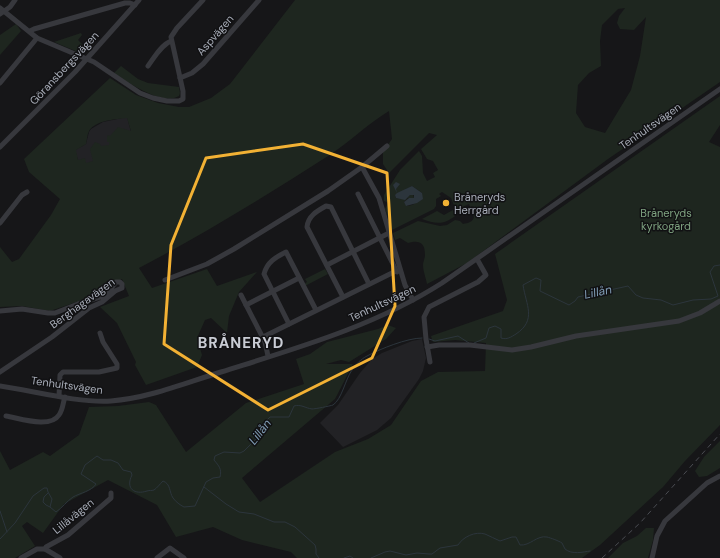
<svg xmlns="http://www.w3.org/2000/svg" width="720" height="558" viewBox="0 0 720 558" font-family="'DM Sans',sans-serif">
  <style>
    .built { fill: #222225 }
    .green { fill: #1e261f; fill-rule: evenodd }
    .water { fill: #2c353c }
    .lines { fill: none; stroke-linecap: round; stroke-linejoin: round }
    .stream { stroke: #2c353c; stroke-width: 1 }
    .minor { stroke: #37383d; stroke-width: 5 }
    .rail { stroke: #4a4c52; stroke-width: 1; stroke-dasharray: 5 4; stroke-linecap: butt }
    .marked { fill: none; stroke: #f2b134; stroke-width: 3; stroke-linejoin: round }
    .poi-dot { fill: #f2b134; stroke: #111113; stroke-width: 1.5 }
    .labels { text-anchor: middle; stroke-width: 3; stroke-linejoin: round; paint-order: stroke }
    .street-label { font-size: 11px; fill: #a8adb8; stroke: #111113 }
    .poi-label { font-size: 11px; fill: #a8adb8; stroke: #111113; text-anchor: start }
    .park-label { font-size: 11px; fill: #7fa381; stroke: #111113 }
    .water-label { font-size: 12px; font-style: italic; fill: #7f9bb3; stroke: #111113 }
    .district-label { font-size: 15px; font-weight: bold; letter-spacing: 1px; fill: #c9ccd4; stroke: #111113 }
  </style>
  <rect width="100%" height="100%" fill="#161618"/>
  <g class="built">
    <polygon points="127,117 131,132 117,145 120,151 102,160 80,166 75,150 86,144 89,132 91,129 103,122"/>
    <polygon points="422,339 426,358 423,371 419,379 391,418 377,430 343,447 320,423 338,405 360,373 372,359 382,353 412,341"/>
  </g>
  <g class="green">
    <path d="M295,0h425v82l-112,77 -141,104 -40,21c-1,-6 -4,-13 -4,-19 0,-3 2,-7 2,-10 0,-13 -6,-15 -17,-12l-8,-5 -5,2 -2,-7 25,-12 22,5 7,-1 8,-5 5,1 3,3c5,-1 10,-2 11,-7l-3,-5 -6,1 6,-4 -2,-5 -13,6 -5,-12 -9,-6 -3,2 2,2 -5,3v7l-2,3 -42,21 -7,-21 3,-6 -1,-1 -3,-1v-6l16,-25 19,-19 3,5 1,17 4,8 8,-4 -2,-4 5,-3 -5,-9 -6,-2 -6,-10 16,-14 -8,-2 -40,40 -6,-9v-12l9,-13 -3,-28c-22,13 -40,32 -61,45 -62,40 -124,78 -189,112l13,20 55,-19 10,17 40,-14 -18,20 -10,24 -2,17 -16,-15 -6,2 -8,18 5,17 -5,12 -51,18 -11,-20 1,-3 -19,-39 -17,-16 29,-11 -7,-17 -9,4 -10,10 -53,18 -28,-5 -22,1v-60l12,15 7,-3 32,-44 9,-16 -31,-27 -5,-13 86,-81 26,17 22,8 21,4h10l22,-9 19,-14zM625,8l-6,8 -2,7 3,6 14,1 12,-13 -6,39 -9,34 -26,43 -20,-6 -9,-14 2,-28 11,-12 12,-7 -1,-25 2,-16 16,-16zM127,118l4,13 -13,-4 -8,9 -2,-1 -1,2v5h2v3l-8,1 -1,-2 -5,-2 -5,7 3,12 -7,2 -1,-5 -7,2 -2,-10 10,-6c1,-4 1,-9 3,-13 7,-11 27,-12 38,-13zM412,186l10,7v6l-10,6 -5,1 -3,-4 4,-4h6l-1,-4 -3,1 -5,4 -9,-1 -1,-3z"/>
    <polygon points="16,24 21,31 0,55 0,35"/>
    <polygon points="81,33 82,35 78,40 84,46 78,52 54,42"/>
    <path d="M121,66l17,13 10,4 31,4 1,6 -1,3c-17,10 -50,-13 -65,-23z"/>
    <polygon points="720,96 720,125 709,142 720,147 720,425 685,461 663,487 600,545 582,558 297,558 291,552 242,540 213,527 176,537 157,505 108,480 64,504 43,533 27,522 22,526 35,546 15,558 0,558 0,451 10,470 43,452 50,456 79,435 89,407 118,406 149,402 156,405 186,452 246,403 304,384 296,359 310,354 327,342 378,329 388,325 396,328 386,339 349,362 341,360 326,364 353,364 335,399 242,478 260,502 335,452 368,439 391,425 421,381 438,372 485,371 486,343 455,340 433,342 431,336 503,311 507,300 495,254"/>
    <path d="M453,210l2,6c-11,9 -20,8 -33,3l15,-8 7,4z"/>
    <polygon points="325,269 328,274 305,286 304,284 307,282 305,279"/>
    <polygon points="720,441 720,468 707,476 699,477 695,471 704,457"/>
    <polygon points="646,528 654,528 653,540 648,558 608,558 623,543 637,536"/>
  </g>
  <polygon class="water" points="396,182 400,184 396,189 397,193 412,186 422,193 423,199 417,203 406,206 404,202 409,198 414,198 414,195 410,195 405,200 396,198 395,195 397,193 393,185"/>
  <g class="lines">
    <g class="stream">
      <polyline points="429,339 435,341 458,336 469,343"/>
      <path d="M474,343l12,-5 3,-10 6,-2 6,3v9c6,2 10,-1 15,-4 21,-14 10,-29 7,-49l13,-7 5,2 -1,11 29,14 6,-4 3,-4 50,-11 8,9 7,3 18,2 12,5 20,-5 18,-1 7,-3 -8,-24 4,-6 6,-1"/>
      <polyline points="204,487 226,504 239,512 254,514 274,522 285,522 295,527 315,545 316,549 316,554 319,558"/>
      <polyline points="48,493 44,497 43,502 46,505 50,507"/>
      <polyline points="0,511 7,532"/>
      <path d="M0,539l15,-16 18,-27 11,-8h3l1,4 4,7 -2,8 6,5c6,-4 11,-11 17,-15 7,-4 19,-6 23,-13l-15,-10 4,-9 12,-9 6,4h8l7,3 5,7 8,2 1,3c-7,14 3,20 15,16 3,-1 4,0 7,-1 3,-2 6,-6 9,-9 8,3 6,11 10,17 3,4 7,7 11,9l11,-1 11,-24 7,-4 7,-1c2,-8 -1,-11 -6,-17l1,-4 9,-4 16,1 4,-2 16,-16 5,-13 5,-5h19l5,-11c7,-2 11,2 18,3 3,0 18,-3 21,-4 9,-6 12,-25 19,-35 3,-5 9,-11 15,-14 13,-7 40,-18 55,-18"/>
      <polyline points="344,558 350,556 353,558"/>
      <path d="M371,558l14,-6 5,-1 16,4 11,-2 12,1h3l8,-6 18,-3c5,-8 17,-14 27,-11 5,2 10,5 15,7l12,-4h4l4,8c10,1 17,-10 27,-8 4,1 12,4 15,6 1,2 2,4 3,6 7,6 18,3 25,2"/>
    </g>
    <g class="minor">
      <polyline points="0,8 37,38 94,62 140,93 153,98 167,101 179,101 183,99 183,91 171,37 177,28 203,0"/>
      <polyline points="0,14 10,7 15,0"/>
      <polyline points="30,31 34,29 125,3 130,3 135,5"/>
      <path d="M148,66c6,-8 13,-21 23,-25"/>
      <polyline points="180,78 192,73 203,64 259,0"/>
      <polyline points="0,83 37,38"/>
      <polyline points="0,147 75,72 139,0"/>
      <polyline points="362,167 379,198 405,285 413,300"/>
      <polyline points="358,194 397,272"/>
      <polyline points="0,223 22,195 27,192"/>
      <polyline points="327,265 389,233"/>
      <polyline points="165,280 207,264 234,249 328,191 362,167 387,146"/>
      <polyline points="241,295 265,342 268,356"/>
      <path d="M343,297l-36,-70c1,-11 10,-16 19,-21l5,1 38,77"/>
      <polyline points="246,305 299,278"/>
      <polyline points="0,311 22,309 48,313 55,313 78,304 103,296 109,291 116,282 120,282 122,284 122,288 115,291 102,302 89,308 52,337 0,372"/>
      <path d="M289,324l-25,-50c3,-12 12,-17 22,-22l30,58"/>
      <polyline points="263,337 396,271"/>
      <polyline points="427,347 439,345 470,345 512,350 531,347 576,336 679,321 700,313 720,301"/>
      <polyline points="430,362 426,339 424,317 429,307 478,282 486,275 477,259"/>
      <path d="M0,386c34,5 77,17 111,15 38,-3 74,-18 110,-29 76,-24 154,-46 221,-89l278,-194"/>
      <polyline points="59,396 60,375 63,372 99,372 117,368 117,364 103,342 100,333"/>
      <path d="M6,416c13,2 44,13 53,-1 4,-5 4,-13 6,-18"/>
      <polyline points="45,549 60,558"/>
      <polyline points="21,558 37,549 45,549 46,547 68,535 111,498 111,493"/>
      <polyline points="157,558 170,548 184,558"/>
      <polyline points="652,558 657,536 665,521 707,483 720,476"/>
    </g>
    <polyline class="rail" points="602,558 640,523 720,434"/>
  </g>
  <path class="marked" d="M303,144l84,29 8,133 -23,52 -104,52 -104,-66 7,-99 35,-87z"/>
  <circle class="poi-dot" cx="446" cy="203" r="4"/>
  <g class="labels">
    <g class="street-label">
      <text transform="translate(215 35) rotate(-49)" y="4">Aspvägen</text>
      <text transform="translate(64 68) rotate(-47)" y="4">Göransbergsvägen</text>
      <text transform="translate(650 126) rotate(-35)" y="4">Tenhultsvägen</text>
      <text transform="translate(82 303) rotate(-36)" y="4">Berghagavägen</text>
      <text transform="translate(382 303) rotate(-25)" y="4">Tenhultsvägen</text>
      <text transform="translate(67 385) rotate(8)" y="4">Tenhultsvägen</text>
      <text transform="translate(73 516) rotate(-39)" y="4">Lillåvägen</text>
    </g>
    <g class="poi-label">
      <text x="454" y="201">Bråneryds<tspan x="454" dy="13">Herrgård</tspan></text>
    </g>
    <g class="park-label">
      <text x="666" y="217">Bråneryds<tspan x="666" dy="13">kyrkogård</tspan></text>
    </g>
    <g class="water-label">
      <text transform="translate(598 292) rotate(-12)" y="4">Lillån</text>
      <text transform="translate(260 432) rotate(-52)" y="4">Lillån</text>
    </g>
    <g class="district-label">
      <text x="241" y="348">BRÅNERYD</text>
    </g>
  </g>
</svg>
